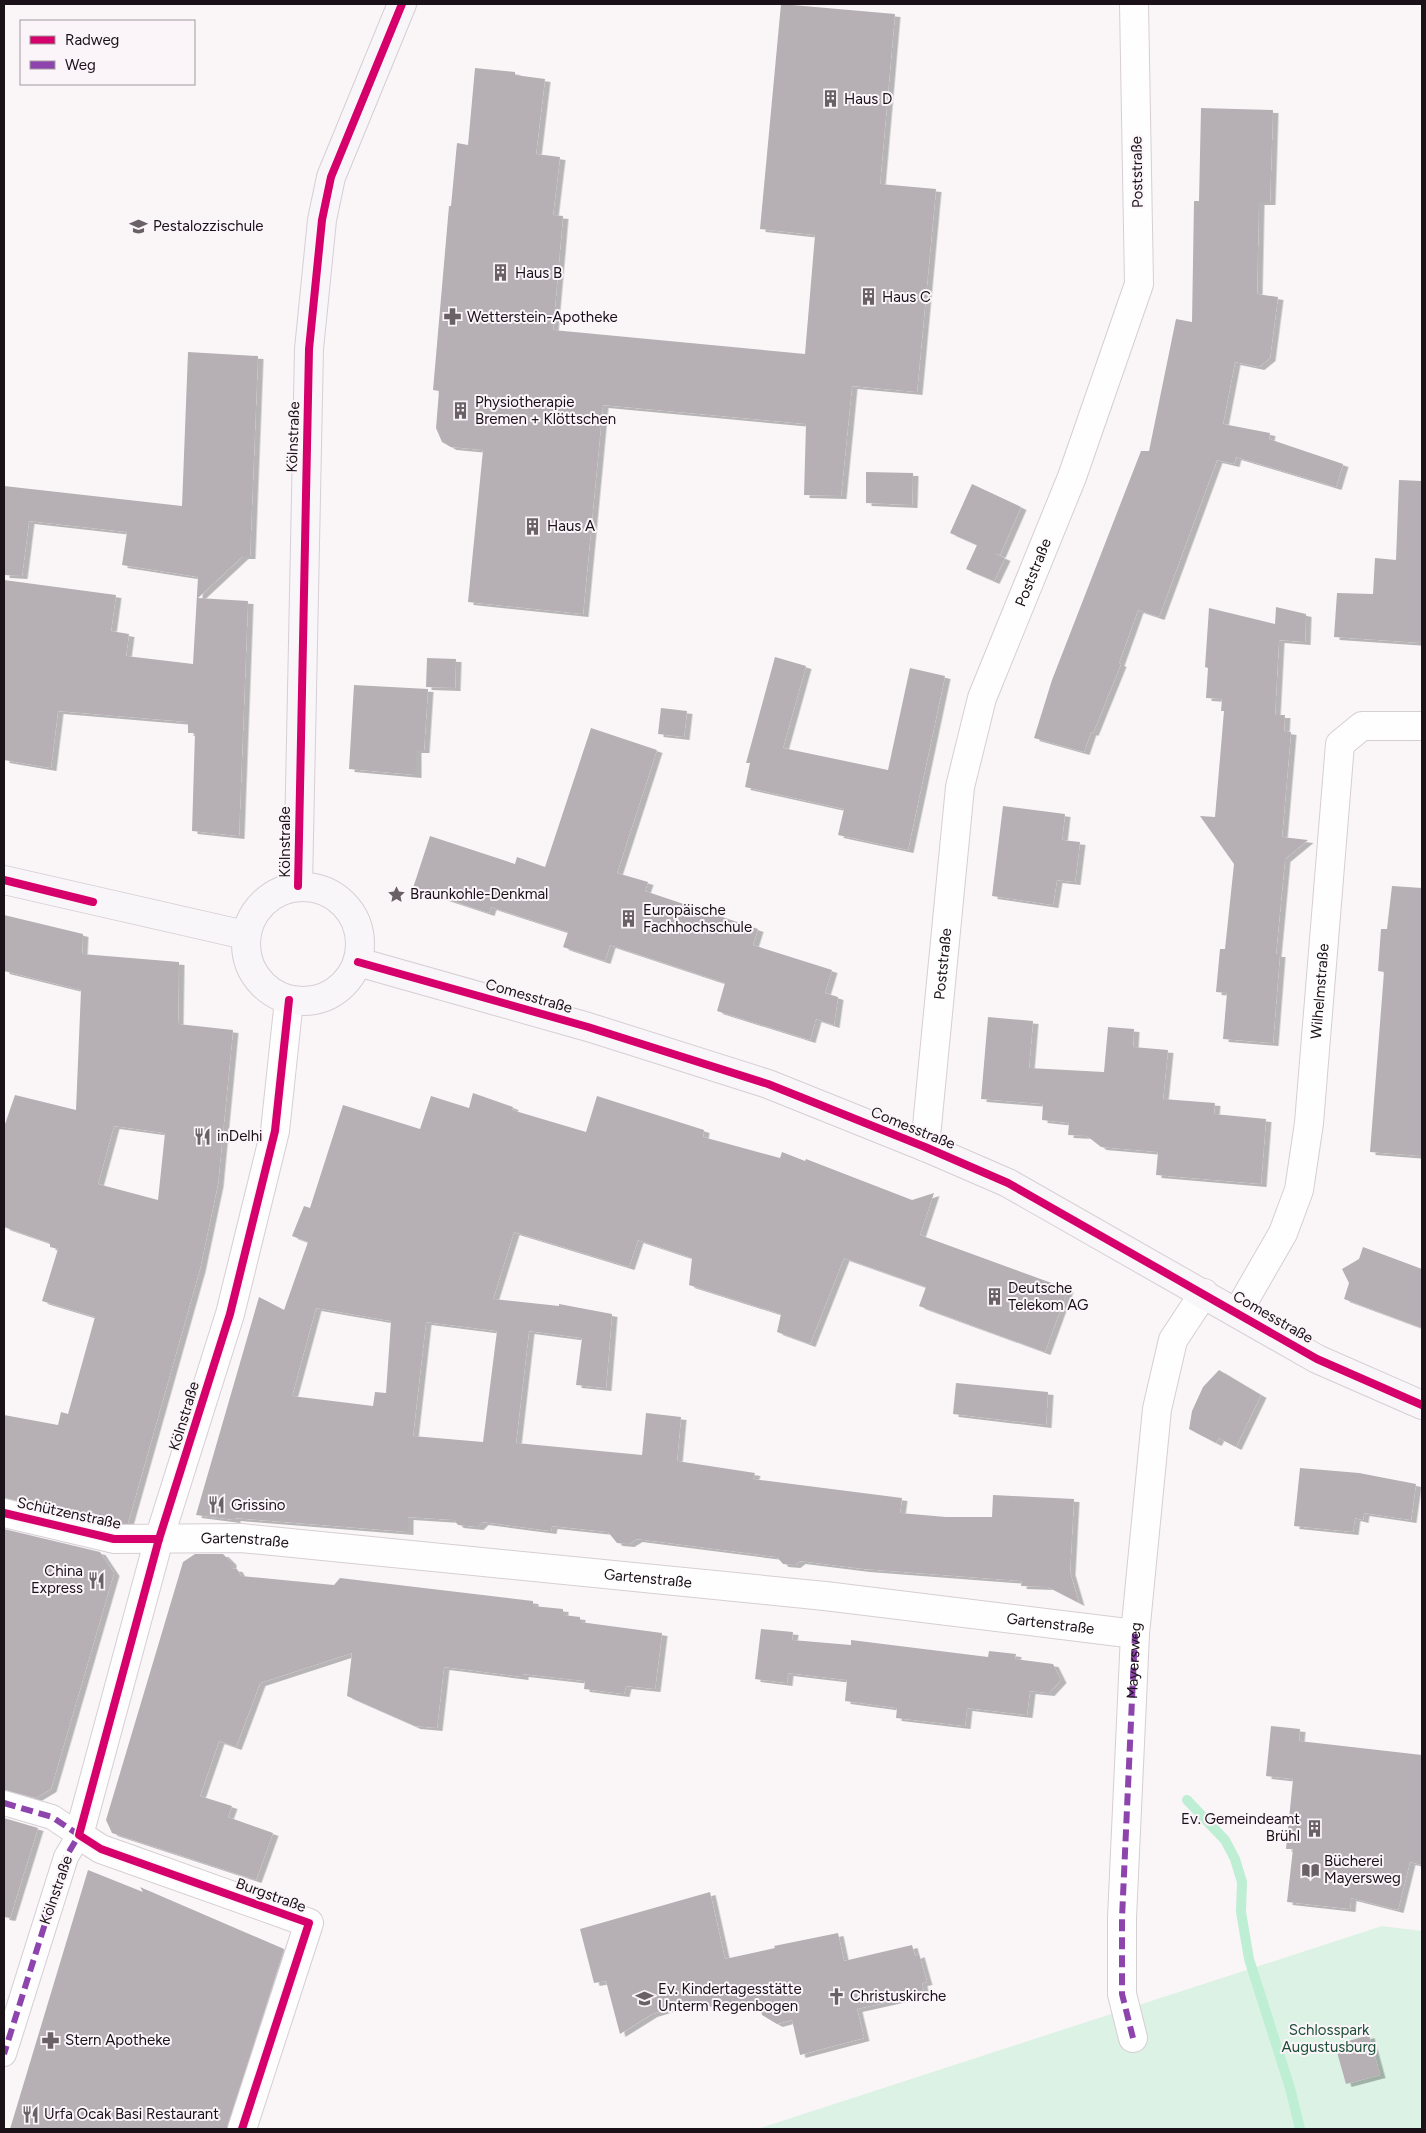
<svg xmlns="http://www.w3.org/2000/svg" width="1426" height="2133" viewBox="0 0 1426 2133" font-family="Figtree,sans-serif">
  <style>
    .green { fill: #dbf2e5 }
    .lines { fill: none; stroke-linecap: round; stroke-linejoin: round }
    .stream { stroke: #beeed3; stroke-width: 10 }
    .building { fill: #b6b0b4; fill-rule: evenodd; filter: url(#shadow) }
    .pedestrian-casing { stroke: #d6ced3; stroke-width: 26 }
    .minor-casing { stroke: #d6ced3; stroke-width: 30 }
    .secondary-casing { stroke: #d6ced3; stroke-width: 30 }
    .pedestrian { stroke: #fefefe; stroke-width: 24 }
    .minor { stroke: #fefefe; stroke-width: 28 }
    .secondary { stroke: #f8f6f8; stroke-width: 28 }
    .quiet { stroke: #8e44ad; stroke-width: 6; stroke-dasharray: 12 6; stroke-linecap: butt }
    .cycleway-casing { stroke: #fbf5f9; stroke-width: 11 }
    .cycleway { stroke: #d6006c; stroke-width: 8 }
    .labels { text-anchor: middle; stroke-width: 4; stroke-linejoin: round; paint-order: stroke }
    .poi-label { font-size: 15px; fill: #1b1118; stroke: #fbf5f9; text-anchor: start }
    .street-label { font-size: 15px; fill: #1b1118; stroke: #fbf5f9 }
    .park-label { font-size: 15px; fill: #1b4f37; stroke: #fbf5f9 }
  </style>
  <defs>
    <filter id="shadow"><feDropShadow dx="5.5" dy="3" stdDeviation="0" flood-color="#0004"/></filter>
  </defs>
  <rect width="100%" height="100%" fill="#faf6f8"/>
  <polygon class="green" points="1382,1926 1422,1931 1422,2129 757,2129"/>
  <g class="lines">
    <polyline class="stream" points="1187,1800 1225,1840 1235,1859 1242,1882 1241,1912 1249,1959 1290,2088 1300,2129"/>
  </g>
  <g class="building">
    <polygon points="781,4 895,14 880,184 936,189 917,392 852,386 841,496 804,495 806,424 603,405 583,614 468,602 483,450 451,447 442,442 436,428 439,391 433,390 449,206 451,206 457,143 468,145 475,68 515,72 515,75 545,79 536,154 560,157 553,215 563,216 553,330 805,354 815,235 760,229"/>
    <polygon points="1201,108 1273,110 1270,202 1259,202 1257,294 1278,297 1270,358 1259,367 1235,362 1223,424 1270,433 1269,439 1343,464 1336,487 1236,457 1234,464 1217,460 1159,617 1138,610 1119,663 1121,664 1093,733 1091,732 1084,752 1034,738 1052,680 1141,451 1149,451 1176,319 1192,322 1194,201 1199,201"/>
    <polygon points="188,352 258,356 250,556 243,556 198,598 248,601 239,836 192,831 195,733 188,733 188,722 58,711 51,768 4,760 4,580 116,595 111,631 129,634 126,656 193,664 198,577 122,565 127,532 29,521 22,576 4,575 4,486 182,506"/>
    <polygon points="866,472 913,473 912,505 866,503"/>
    <polygon points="1399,480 1422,481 1422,643 1334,637 1337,593 1373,594 1375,558 1396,560"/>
    <polygon points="972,484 1021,507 1000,555 994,553 1005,558 994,581 966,569 977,545 950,533"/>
    <polygon points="1276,607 1306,614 1305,642 1279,640 1275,715 1285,715 1284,731 1291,732 1282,837 1308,840 1285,859 1276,954 1280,954 1273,1043 1223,1039 1227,993 1216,992 1220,949 1225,949 1234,864 1200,816 1215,817 1224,711 1221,711 1222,699 1206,698 1208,668 1205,667 1209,608 1275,624"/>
    <polygon points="775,657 806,666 783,748 888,770 910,668 945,676 908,850 838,835 844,809 745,787 750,763 746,763"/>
    <polygon points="427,658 456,659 455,688 426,687"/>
    <polygon points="354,685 428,689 424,750 416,750 416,775 349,769"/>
    <polygon points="661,708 687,711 684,737 658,734"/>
    <polygon points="591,728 657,750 617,873 648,882 645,891 758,929 753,945 832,970 825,993 838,997 834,1025 816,1019 810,1040 717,1011 725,983 610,945 605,961 563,947 568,932 491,907 489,913 413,888 430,836 515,864 517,857 545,867"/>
    <polygon points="1003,806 1065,814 1062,840 1080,842 1075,882 1057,880 1053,905 992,896"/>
    <polygon points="1392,886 1422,888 1422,1156 1370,1152 1384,972 1378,971 1381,929 1387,929"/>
    <path d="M4,915l79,19 -1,20 97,8 -1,62 55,6 -15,154 -18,85 -72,254h-12l-112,-25v-83l54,10 3,-13 7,2 27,-97 -53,-16 16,-52 -8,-2v-4l-46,-16v-100l11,-32 61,15 5,-120 -77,-19zM114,1126l51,7 -7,67 -60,-16z"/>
    <polygon points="988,1017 1033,1021 1029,1068 1104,1072 1108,1027 1134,1029 1133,1047 1168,1050 1163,1099 1215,1103 1214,1114 1266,1119 1261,1184 1156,1175 1158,1152 1101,1147 1087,1136 1068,1135 1069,1123 1042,1120 1043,1104 981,1099"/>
    <path d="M473,1093l40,14 -1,3 74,22 11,-36 107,34 -1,7 77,21 2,-6 23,9 1,-2 106,41 22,-7 -14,42 148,54 -23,63 -126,-46 7,-19 -82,-29 -34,86 -33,-12 4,-18 -92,-29 3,-27 -54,-18 -9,27 -115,-35 -21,67 66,7v-2l53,10 -6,74 -30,-3 6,-47 -53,-7 -13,112 126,12 4,-42 35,4 -4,44 78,12 -2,6 149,19 -2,15 46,4h46l1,-22 81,4 -4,73 9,31 -31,-16 -27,-1 1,-5 -158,-12 -64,-8 -5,4 -12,-1 -6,-7 -140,-18 -8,5 -12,-1 -9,-11 -56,-6 -1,5 -68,-9 -5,5 -20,-2 -4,-5 -46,-3v15l-173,-14v2l-39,-5 63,-218 25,13 24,-68 -16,-6 12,-30 6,2 33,-103 77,24 11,-33 38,12zM316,1308l75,13 -5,72 -11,-1 -2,14 -81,-10zM426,1322l71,9 -14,111 -70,-6z"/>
    <polygon points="1363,1247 1422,1269 1422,1328 1344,1299 1349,1283 1342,1269 1359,1259"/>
    <polygon points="1219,1370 1261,1395 1236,1447 1219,1438 1216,1443 1189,1429 1192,1411 1203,1387"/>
    <polygon points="956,1383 1048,1392 1046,1425 953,1414"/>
    <polygon points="1300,1468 1359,1473 1416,1484 1411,1520 1364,1513 1363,1520 1355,1518 1353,1532 1294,1526"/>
    <polygon points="4,1529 100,1552 114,1573 51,1789 36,1798 4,1790"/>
    <polygon points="195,1554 223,1554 231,1562 231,1568 237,1569 241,1576 334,1585 340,1578 533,1601 533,1606 563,1609 563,1615 580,1617 580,1622 662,1633 655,1689 626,1686 624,1694 584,1689 585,1681 523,1674 523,1677 444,1667 437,1728 415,1726 347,1696 352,1653 260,1683 236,1747 219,1741 200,1796 232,1806 228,1817 273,1833 256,1880 112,1833 106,1820 183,1562"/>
    <polygon points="761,1629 793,1632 792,1640 851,1645 851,1640 988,1657 989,1651 1016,1654 1015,1659 1053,1664 1061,1680 1049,1693 1030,1691 1027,1715 967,1708 965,1726 896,1718 897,1708 845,1701 847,1680 788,1673 787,1683 755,1679"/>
    <polygon points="1271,1726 1300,1729 1299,1741 1422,1755 1422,1865 1410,1862 1398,1910 1351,1898 1350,1909 1287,1902 1293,1849 1286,1849 1293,1779 1266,1776"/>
    <polygon points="4,1818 38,1828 10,1918 4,1917"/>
    <polygon points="88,1870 143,1892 140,1887 284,1949 227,2129 10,2129"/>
    <polygon points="710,1892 725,1959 775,1948 774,1946 838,1933 844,1961 912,1945 915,1956 919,1954 927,1982 922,1983 924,1994 857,2009 864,2038 800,2055 792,2020 777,2024 762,2015 760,2003 685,2004 652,2014 620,2034 606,1981 594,1983 580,1929"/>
    <polygon points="1369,2035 1380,2075 1346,2084 1335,2045"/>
  </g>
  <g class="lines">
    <defs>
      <polyline id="pedestrian" points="4,1803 52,1817 79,1835 66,1857 4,2054"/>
      <g id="minor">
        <path id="s1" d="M925,1147l35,-360 22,-89 90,-221 67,-193 -5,-280"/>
        <path id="s2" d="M1237,1313l46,-80 16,-43 10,-67 31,-379 22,-18h60"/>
        <path id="s3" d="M4,1513l110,26 127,-1 584,58 310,38"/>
        <path id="s4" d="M1133,2038l-11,-44v-76l13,-284 22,-225 16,-69 31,-47"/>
        <polyline points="242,2129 309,1923 101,1849 79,1835 159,1539 230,1314 275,1131 289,1000"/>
      </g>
      <g id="secondary">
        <polyline points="4,880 245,935"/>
        <polyline points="298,886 309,349 322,220 331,177 402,4"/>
        <circle cx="303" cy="944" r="57"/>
        <polyline points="358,962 588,1027 768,1084 925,1147 1008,1183 1317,1359 1422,1405"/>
      </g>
    </defs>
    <use href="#pedestrian" class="pedestrian-casing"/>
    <use href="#minor" class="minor-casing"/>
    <use href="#secondary" class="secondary-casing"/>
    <use href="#pedestrian" class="pedestrian"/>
    <use href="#minor" class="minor"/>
    <use href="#secondary" class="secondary"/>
    <g class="quiet">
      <polyline points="4,1803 52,1817 79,1835 66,1857 4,2054"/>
      <polyline points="1133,2038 1122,1994 1122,1918 1135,1634"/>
    </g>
    <defs>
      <g id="cycleway">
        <polyline points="4,880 93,902"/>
        <polyline points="298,886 309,349 322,220 331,177 402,4"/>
        <polyline points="358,962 588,1027 768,1084 925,1147 1008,1183 1317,1359 1422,1405"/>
        <polyline points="4,1513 114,1539 159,1539"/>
        <polyline points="242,2129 309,1923 101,1849 79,1835 159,1539 230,1314 275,1131 289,1000"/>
      </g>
    </defs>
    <use href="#cycleway" class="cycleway-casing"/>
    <use href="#cycleway" class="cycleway"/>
  </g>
  <defs>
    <symbol id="building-bare" viewBox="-9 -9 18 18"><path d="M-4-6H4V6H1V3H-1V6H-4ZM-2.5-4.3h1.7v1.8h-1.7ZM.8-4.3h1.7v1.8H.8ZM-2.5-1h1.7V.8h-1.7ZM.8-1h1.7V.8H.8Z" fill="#696166" stroke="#fbf5f9" stroke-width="2.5" paint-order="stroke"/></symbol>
    <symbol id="school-bare" viewBox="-9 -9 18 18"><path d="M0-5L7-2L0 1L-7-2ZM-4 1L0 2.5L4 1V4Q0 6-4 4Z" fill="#696166" stroke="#fbf5f9" stroke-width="2.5" paint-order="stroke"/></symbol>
    <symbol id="pharmacy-bare" viewBox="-9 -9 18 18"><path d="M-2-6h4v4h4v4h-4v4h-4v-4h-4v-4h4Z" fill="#696166" stroke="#fbf5f9" stroke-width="2.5" paint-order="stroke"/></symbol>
    <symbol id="sight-bare" viewBox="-9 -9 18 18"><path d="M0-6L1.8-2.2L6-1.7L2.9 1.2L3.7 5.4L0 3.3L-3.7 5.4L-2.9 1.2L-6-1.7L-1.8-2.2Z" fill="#696166" stroke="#fbf5f9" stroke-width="2.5" paint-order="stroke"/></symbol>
    <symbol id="restaurant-bare" viewBox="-9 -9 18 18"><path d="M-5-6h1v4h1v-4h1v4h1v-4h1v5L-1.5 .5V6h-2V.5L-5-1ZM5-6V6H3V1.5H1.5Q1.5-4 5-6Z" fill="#696166" stroke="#fbf5f9" stroke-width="2.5" paint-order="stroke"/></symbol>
    <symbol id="library-bare" viewBox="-9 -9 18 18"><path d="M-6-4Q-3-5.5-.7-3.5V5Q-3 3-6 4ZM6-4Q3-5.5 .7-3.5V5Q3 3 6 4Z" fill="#696166" stroke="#fbf5f9" stroke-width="2.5" paint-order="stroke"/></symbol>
    <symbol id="church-bare" viewBox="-9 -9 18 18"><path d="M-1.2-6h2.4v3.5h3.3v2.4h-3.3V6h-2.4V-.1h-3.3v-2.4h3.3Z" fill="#696166" stroke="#fbf5f9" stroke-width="2.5" paint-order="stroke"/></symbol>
  </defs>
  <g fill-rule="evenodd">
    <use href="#building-bare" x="818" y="86" width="25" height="25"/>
    <use href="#school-bare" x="126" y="214" width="25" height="25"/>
    <use href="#building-bare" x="488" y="260" width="25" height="25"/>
    <use href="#building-bare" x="856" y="284" width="25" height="25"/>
    <use href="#pharmacy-bare" x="440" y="304" width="25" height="25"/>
    <use href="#building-bare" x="448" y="398" width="25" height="25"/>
    <use href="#building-bare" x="520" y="514" width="25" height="25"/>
    <use href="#sight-bare" x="384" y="882" width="25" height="25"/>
    <use href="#building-bare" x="616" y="906" width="25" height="25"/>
    <use href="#restaurant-bare" x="190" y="1124" width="25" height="25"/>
    <use href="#building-bare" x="982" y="1284" width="25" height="25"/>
    <use href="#restaurant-bare" x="204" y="1492" width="25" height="25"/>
    <use href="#restaurant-bare" x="84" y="1568" width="25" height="25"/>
    <use href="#building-bare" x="1302" y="1816" width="25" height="25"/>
    <use href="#library-bare" x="1298" y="1858" width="25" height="25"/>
    <use href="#church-bare" x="824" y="1984" width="25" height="25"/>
    <use href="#school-bare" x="632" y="1986" width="25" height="25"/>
    <use href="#pharmacy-bare" x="38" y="2028" width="25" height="25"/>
    <use href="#restaurant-bare" x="18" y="2102" width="25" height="25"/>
  </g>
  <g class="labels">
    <g class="poi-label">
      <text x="844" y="104">Haus D</text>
      <text x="153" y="231">Pestalozzischule</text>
      <text x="515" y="278">Haus B</text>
      <text x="882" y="302">Haus C</text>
      <text x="467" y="322">Wetterstein-Apotheke</text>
      <text x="475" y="407">Physiotherapie<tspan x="475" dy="17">Bremen + Klöttschen</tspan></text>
      <text x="547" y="531">Haus A</text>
      <text x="410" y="899">Braunkohle-Denkmal</text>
      <text x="643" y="915">Europäische<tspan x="643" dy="17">Fachhochschule</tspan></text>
      <text x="217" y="1141">inDelhi</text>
      <text x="1008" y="1293">Deutsche<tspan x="1008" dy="17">Telekom AG</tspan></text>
      <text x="231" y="1510">Grissino</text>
      <text x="83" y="1576" text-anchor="end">China<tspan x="83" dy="17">Express</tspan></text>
      <text x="1300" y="1824" text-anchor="end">Ev. Gemeindeamt<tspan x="1300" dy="17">Brühl</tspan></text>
      <text x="1324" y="1866">Bücherei<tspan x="1324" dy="17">Mayersweg</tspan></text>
      <text x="658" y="1994">Ev. Kindertagesstätte<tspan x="658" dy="17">Unterm Regenbogen</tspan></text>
      <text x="850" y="2001">Christuskirche</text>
      <text x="65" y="2045">Stern Apotheke</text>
      <text x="44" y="2119">Urfa Ocak Basi Restaurant</text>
    </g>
    <g class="street-label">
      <text transform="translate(1137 172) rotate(-91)" y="5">Poststraße</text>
      <text transform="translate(293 437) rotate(-88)" y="5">Kölnstraße</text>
      <text dy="5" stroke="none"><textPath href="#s1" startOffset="589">Poststraße</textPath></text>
      <text transform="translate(285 842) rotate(-90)" y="5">Kölnstraße</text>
      <text dy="5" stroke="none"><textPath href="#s1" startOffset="184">Poststraße</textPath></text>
      <text dy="5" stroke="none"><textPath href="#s2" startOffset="338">Wilhelmstraße</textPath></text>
      <text transform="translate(529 996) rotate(16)" y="5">Comesstraße</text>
      <text transform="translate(913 1128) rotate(22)" y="5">Comesstraße</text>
      <text transform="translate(1273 1317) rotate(30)" y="5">Comesstraße</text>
      <text transform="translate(184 1416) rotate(-73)" y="5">Kölnstraße</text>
      <text transform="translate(69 1513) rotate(12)" y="5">Schützenstraße</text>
      <text dy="5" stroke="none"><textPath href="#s3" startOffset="244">Gartenstraße</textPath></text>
      <text dy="5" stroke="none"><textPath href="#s3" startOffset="649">Gartenstraße</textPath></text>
      <text dy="5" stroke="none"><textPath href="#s3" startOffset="1054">Gartenstraße</textPath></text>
      <text dy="5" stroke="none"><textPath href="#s4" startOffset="379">Mayersweg</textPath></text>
      <text transform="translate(56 1890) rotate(-71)" y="5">Kölnstraße</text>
      <text transform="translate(271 1895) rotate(20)" y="5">Burgstraße</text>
    </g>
    <g class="park-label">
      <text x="1329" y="2035">Schlosspark<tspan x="1329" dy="17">Augustusburg</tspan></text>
    </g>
  </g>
  <rect width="1426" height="2133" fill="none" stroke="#1b1118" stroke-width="10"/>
  <rect x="20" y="20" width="175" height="65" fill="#fbf5f9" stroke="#a19a9f"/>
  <rect x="30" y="36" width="25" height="8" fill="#d6006c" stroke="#a19a9f"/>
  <text x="65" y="45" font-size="15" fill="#1b1118">Radweg</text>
  <rect x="30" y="61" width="25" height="8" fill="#8e44ad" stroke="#a19a9f"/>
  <text x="65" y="70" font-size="15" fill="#1b1118">Weg</text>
</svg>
